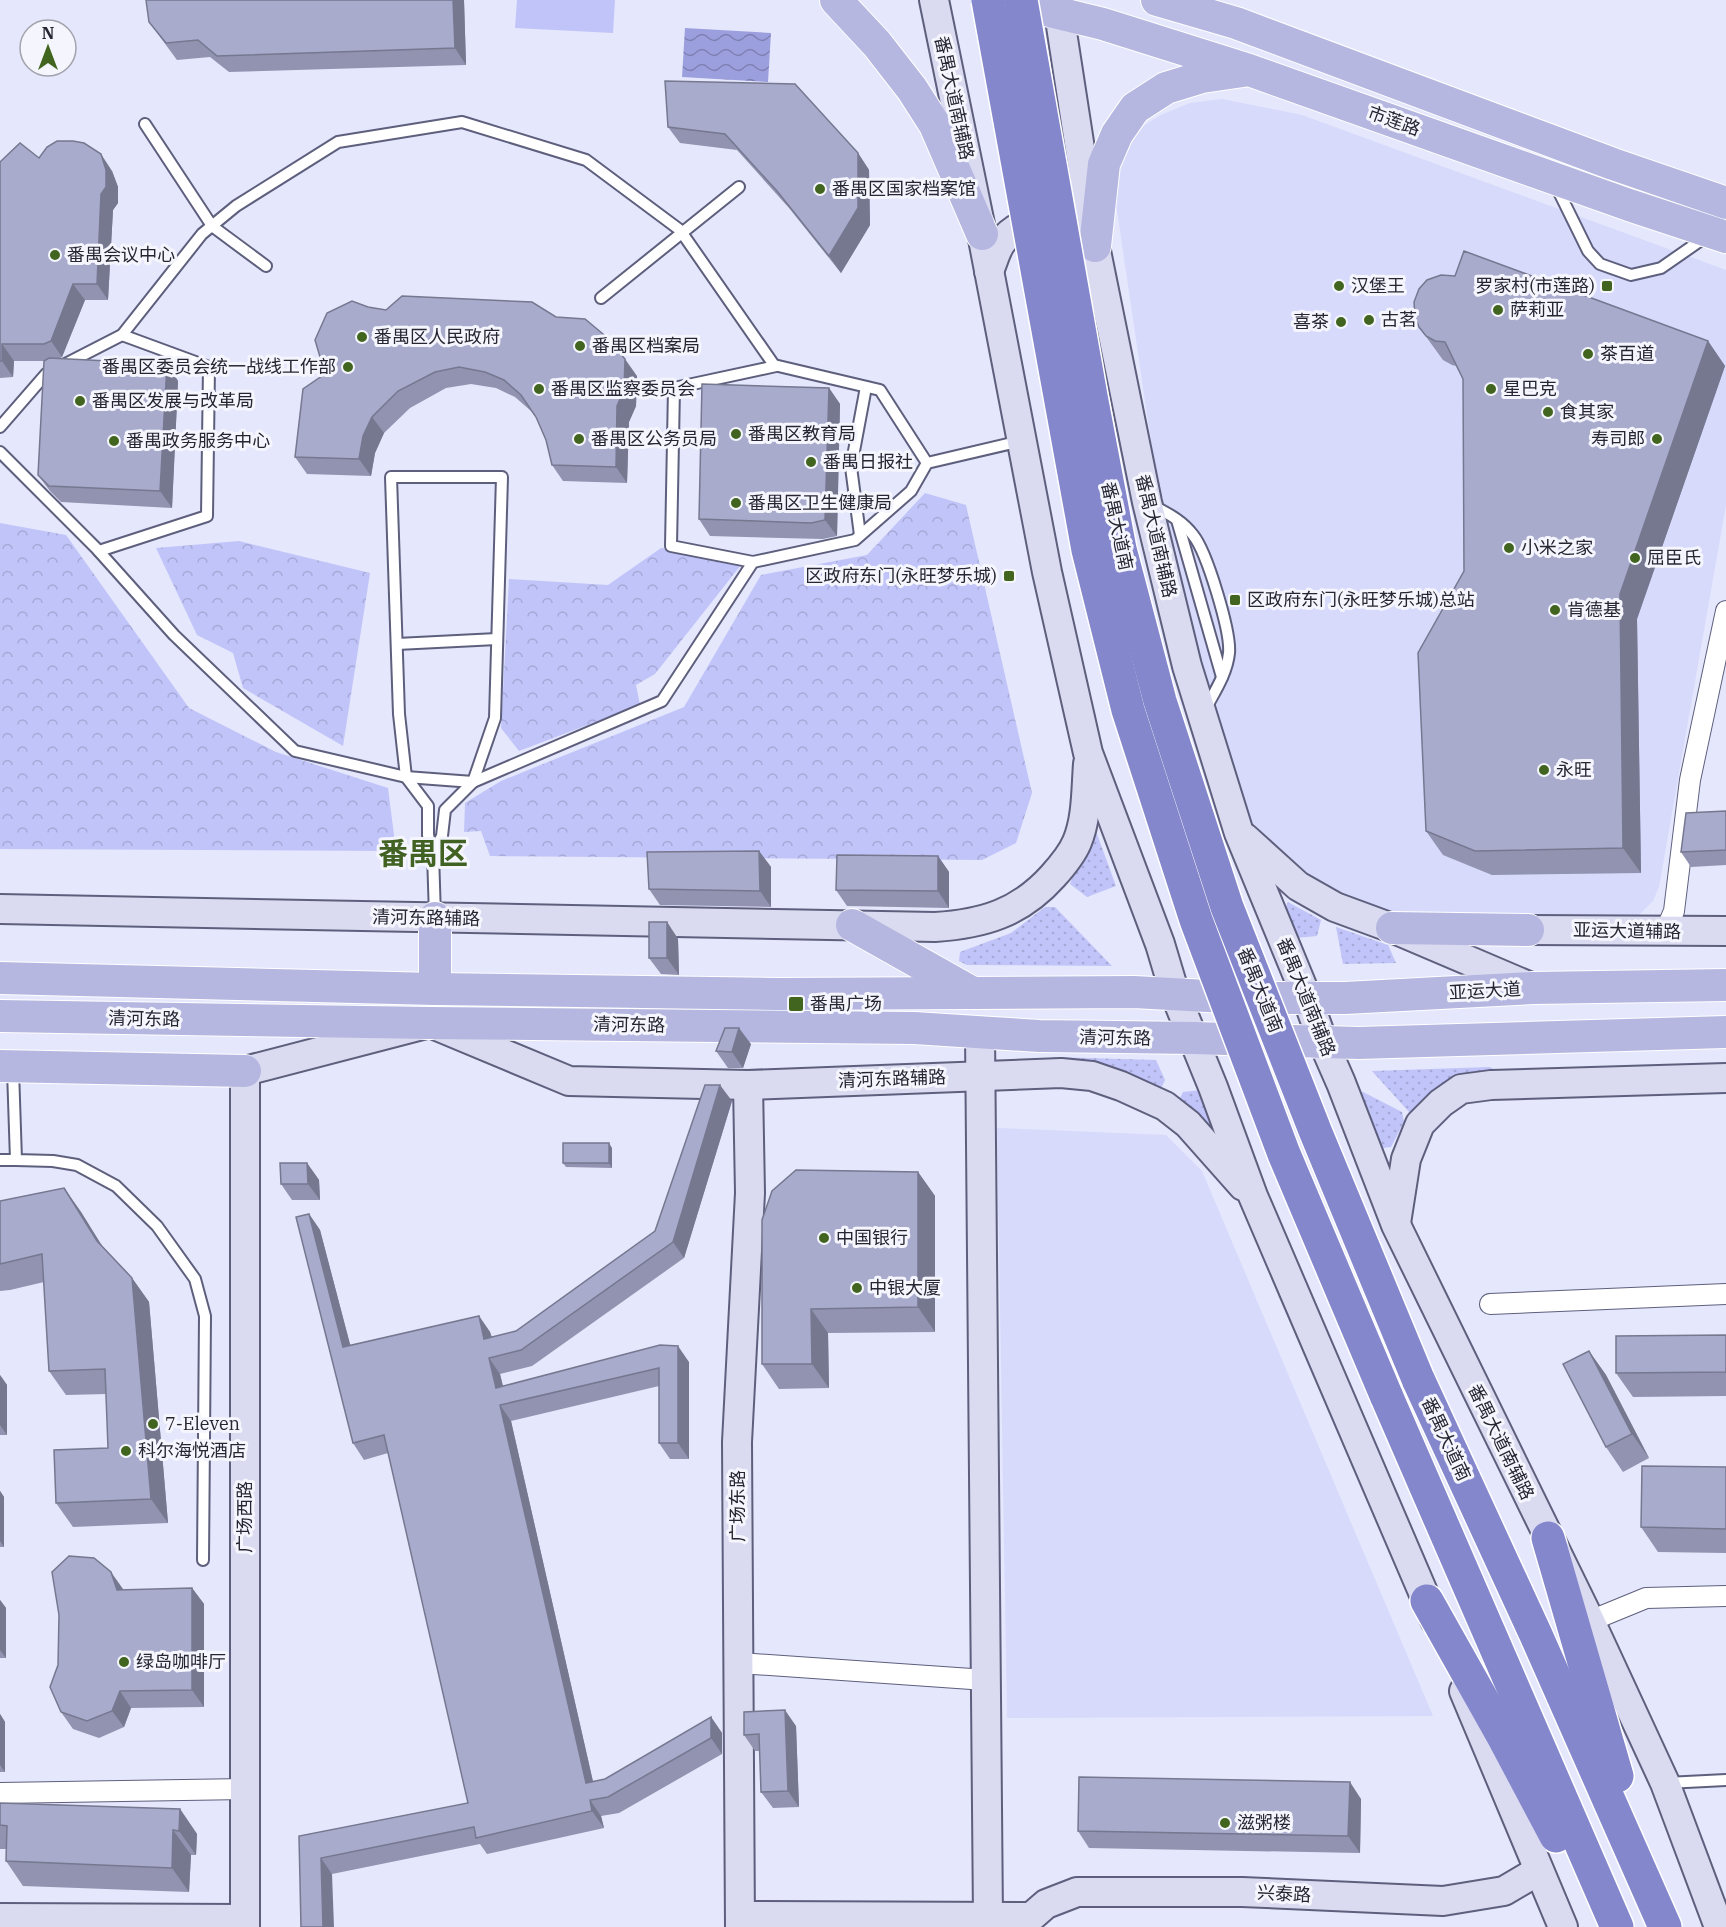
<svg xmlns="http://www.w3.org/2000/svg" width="1726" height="1927" viewBox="0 0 1726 1927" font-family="'IBM Plex Serif','Noto Sans SC',serif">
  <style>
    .built { fill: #d7dafb }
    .grass { fill: url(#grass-dots) }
    .forest { fill: url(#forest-crowns) }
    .park { fill: #c1c4f9 }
    .water { fill: url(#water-waves) }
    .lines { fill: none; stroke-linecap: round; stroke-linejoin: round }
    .lane-casing { stroke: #5d5f7d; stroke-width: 14 }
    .street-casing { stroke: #5d5f7d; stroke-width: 22 }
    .secondary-casing { stroke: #5d5f7d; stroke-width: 32 }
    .primary-casing { stroke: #fff; stroke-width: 34 }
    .highway-casing { stroke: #fff; stroke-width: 36 }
    .lane { stroke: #fff; stroke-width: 10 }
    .street { stroke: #fff; stroke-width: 20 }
    .secondary { stroke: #dadbf0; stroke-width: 28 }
    .primary { stroke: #b6b7e0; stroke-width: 32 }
    .highway { stroke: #8587cc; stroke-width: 33 }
    .highway-bridge-casing { stroke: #fff; stroke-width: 36; stroke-linecap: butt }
    .highway-bridge { stroke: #8587cc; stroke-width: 33 }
    .wall { fill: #9193b0 }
    .shaded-wall { fill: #767890 }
    .building { fill: #a9abcd; stroke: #767890; stroke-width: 1.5 }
    .poi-dot { fill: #41651e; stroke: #f5f6fd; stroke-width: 2 }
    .labels { text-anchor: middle; stroke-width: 6; stroke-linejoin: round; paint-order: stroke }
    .street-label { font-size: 18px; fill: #262633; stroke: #f5f6fd }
    .poi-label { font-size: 18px; fill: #262633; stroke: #f5f6fd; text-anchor: start }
    .town-label { font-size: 30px; font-weight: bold; fill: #416222; stroke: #f5f6fd }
  </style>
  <defs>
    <pattern id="grass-dots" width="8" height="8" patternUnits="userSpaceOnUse" patternTransform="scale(1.5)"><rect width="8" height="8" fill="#c1c4f9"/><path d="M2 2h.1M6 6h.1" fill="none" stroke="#a6a8d6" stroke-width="1.8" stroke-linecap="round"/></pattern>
    <pattern id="forest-crowns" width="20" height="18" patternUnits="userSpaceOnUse" patternTransform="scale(1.5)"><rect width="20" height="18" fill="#c1c4f9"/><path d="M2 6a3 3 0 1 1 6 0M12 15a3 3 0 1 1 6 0" fill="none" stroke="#a6a8d6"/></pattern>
    <pattern id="water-waves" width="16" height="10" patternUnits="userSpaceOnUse" patternTransform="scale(1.5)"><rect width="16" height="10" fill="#9c9fde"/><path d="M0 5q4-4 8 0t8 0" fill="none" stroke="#7f81b5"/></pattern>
  </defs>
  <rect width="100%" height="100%" fill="#e5e7fc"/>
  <g class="built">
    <polygon points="1222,99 1302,115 1726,270 1726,505 1659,887 1653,901 1637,917 1404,920 1345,903 1256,838 1217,718 1159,496 1114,190 1115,167 1126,147 1141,127 1161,115 1190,103"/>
    <polygon points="997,1128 1166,1135 1202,1171 1433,1716 1007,1718"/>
  </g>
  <g class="grass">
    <polygon points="1097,834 1116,886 1087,897 1070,884 1088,836"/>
    <polygon points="1288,902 1321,920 1317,936 1296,938 1285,909"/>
    <polygon points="1045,907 1055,907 1112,966 967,965 959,961 960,952 1011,933"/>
    <polygon points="1336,927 1388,945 1396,963 1343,964"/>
    <polygon points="1053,1057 1156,1060 1165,1080 1159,1093 1056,1066"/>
    <polygon points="1490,1067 1499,1073 1491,1080 1425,1098 1410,1113 1372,1071"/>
    <polygon points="1201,1090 1228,1149 1175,1108 1183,1092"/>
    <polygon points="1356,1092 1363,1092 1402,1112 1404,1122 1391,1147 1383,1148"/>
  </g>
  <g class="forest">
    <polygon points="925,493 966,505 1032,793 1016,843 982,860 490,856 481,831 464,832 465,803 501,781 684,707 761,575 867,555"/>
    <polygon points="0,523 66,535 189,708 276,752 388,788 396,851 0,849"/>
    <polygon points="239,541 370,573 343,746 243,688 233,653 197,635 156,548"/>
    <polygon points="661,548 741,565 655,674 636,685 640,705 519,751 501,728 509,579 608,585"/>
  </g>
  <polygon class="park" points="517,0 615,0 613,33 515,28"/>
  <polygon class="water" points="685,28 771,33 768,82 682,77"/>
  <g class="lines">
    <defs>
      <g id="lane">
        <polyline points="145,124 212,226 266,266"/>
        <polyline points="1556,186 1588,251 1600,264 1631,275 1661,268 1707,236"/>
        <polyline points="601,298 739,187"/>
        <polyline points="0,427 46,374 122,335 202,234 236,206 338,142 462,122 586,160 680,230 774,365 880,390 927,463"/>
        <polyline points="0,452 96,548 174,635 295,751 406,777 473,782 662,701 753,562 855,540 911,491 927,463 1021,441"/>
        <path d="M1152,505c15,8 31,16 41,30 14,17 38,97 36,118 -2,20 -14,38 -23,55"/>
        <polyline points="1177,520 1222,677"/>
        <polyline points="860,535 851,467 866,387"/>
        <polyline points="99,551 207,516 209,367 122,335"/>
        <polyline points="753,562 671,546 674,388 776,366"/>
        <polyline points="397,644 497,639"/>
        <polyline points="433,854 442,836 445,810 473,782 495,718 502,477 391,477 399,714 406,777 428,806 428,835 433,854 435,916"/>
        <polyline points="13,1070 16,1160 53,1161 77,1165 116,1186 157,1226 195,1279 205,1316 203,1560"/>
        <polyline points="0,1160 16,1160"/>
        <polyline points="1666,1783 1726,1780"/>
      </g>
      <g id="street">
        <polyline points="1665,932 1674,911 1690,780 1726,611"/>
        <polyline points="1490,1304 1726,1294"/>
        <polyline points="1590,1621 1646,1598 1726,1596"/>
        <polyline points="739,1663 986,1680"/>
        <polyline points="0,1793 245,1789"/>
      </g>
      <g id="secondary">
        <polyline points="934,0 982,234 1047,572 1088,753 1160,944 1175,994 1213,1087 1253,1196 1435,1620"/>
        <polyline points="1057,0 1095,246 1147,502 1187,666 1239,833 1307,998 1323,1042 1341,1083 1396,1225 1590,1621 1665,1783 1719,1927"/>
        <path d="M989,271c4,-9 7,-21 12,-28 10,-14 30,-24 47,-25"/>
        <polyline points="1245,838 1298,886 1335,907 1392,928 1533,988"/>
        <path d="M0,909l935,18c48,-3 85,-14 118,-51 9,-10 19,-22 24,-34 10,-24 9,-52 11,-78"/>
        <polyline points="1528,930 1726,931"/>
        <polyline points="980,1033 988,1918"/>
        <polyline points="1396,1223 1406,1159 1420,1124 1441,1103 1461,1089 1491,1085 1726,1078"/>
        <polyline points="1464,1691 1563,1927"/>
        <polyline points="740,1916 1031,1917 1046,1904 1077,1892 1242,1892 1443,1901 1504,1891 1538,1871"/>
        <polyline points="0,1918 245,1919"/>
        <polyline points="245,1927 245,1071 430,1023 569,1081 748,1085 1061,1073 1092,1076 1121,1086 1165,1106 1188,1124 1243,1186"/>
        <polyline points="740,1927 737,1442 750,1193 748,1085"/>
      </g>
      <g id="primary">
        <polyline points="836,0 877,44 912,89 935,125 982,234"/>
        <polyline points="1005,0 1103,24 1249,70 1629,205 1726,237"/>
        <polyline points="1157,0 1236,23 1613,164 1726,203"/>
        <polyline points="1095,246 1104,164 1117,134 1135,108 1166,88 1202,77 1243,71"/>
        <polyline points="852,925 971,992"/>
        <polyline points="1392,928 1528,930"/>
        <polyline points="0,978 435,989 777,994 1134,992 1243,998 1345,998 1533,988 1726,985"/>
        <polyline points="435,989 435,918"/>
        <polyline points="0,1016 430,1023 914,1028 1039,1036 1194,1038 1358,1043 1726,1032"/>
        <polyline points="0,1066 245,1071"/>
      </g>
      <g id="highway">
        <polyline points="1418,1379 1536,1635 1665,1927"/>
        <polyline points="1386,1395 1617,1927"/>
        <polyline points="1548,1538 1617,1776"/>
        <polyline points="1427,1601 1504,1738 1556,1836"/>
      </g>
    </defs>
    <use href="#lane" class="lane-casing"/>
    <use href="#street" class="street-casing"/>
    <use href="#secondary" class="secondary-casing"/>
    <use href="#primary" class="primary-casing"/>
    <use href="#highway" class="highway-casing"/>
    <use href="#lane" class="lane"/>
    <use href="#street" class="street"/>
    <use href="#secondary" class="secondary"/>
    <use href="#primary" class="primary"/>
    <use href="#highway" class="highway"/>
    <defs>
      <g id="highway-bridge">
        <polyline points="988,0 1088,550 1128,710 1196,920 1284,1154 1386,1395"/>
        <polyline points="1021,0 1091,396 1120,549 1160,701 1227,907 1316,1133 1418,1379"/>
      </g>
    </defs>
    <use href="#highway-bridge" class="highway-bridge-casing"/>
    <use href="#highway-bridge" class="highway-bridge"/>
  </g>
  <g class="wall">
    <polygon points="464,0 466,65 229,72 210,57 177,60 149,22"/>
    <polygon points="665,81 858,153 869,170 870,225 841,273 789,208 737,150 680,143 668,127"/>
    <polygon points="39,158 112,171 118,187 118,203 113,210 108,300 85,300 62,357 59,359 167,364 178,381 172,508 61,502 50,491 38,475 45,361 14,361 13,377 0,378 0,162"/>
    <polygon points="368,307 637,376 636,406 629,422 627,483 563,481 552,465 546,440 536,417 531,411 515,397 496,388 471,384 446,388 410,408 384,433 375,453 371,476 307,474 295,457 329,371 321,360"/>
    <polygon points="1419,327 1708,341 1725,366 1637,619 1641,873 1492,875 1443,855 1426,831 1464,571 1463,379 1456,366 1452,365 1443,360"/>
    <polygon points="829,388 840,404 837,536 823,539 710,536 699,519"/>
    <polygon points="1726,811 1726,865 1691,867 1681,852"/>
    <polygon points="759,851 771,867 771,907 660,905 649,889"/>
    <polygon points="938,856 949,872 949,908 847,906 836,890"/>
    <polygon points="667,922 678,939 679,975 661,974 649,958"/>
    <polygon points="751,1044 743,1068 728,1068 716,1051"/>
    <polygon points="732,1101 684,1258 532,1366 500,1374 503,1386 689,1362 689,1459 670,1459 659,1443 659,1386 511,1421 593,1782 605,1779 711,1717 722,1733 722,1754 619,1813 601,1816 604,1828 487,1854 480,1844 332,1874 299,1836 468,1803 388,1453 364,1460 353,1443 309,1214 320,1230 350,1345 479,1316 490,1332 492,1337 516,1331 655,1231"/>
    <polygon points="612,1148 612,1168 566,1167 563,1163"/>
    <polygon points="307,1163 319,1180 320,1200 292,1200 281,1184"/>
    <polygon points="918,1172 935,1196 935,1332 828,1333 829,1388 779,1389 762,1364"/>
    <polygon points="64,1188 81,1212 102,1246 132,1278 149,1302 168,1523 73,1527 56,1503 108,1448 106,1394 66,1395 49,1371 44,1282 10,1290 0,1291 0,1201"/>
    <polygon points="1726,1335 1726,1396 1633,1397 1616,1373"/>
    <polygon points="1589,1351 1606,1375 1649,1458 1623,1472 1606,1447"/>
    <polygon points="0,1375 7,1385 7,1435 0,1435"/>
    <polygon points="1726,1467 1726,1553 1658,1552 1641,1527"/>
    <polygon points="0,1491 4,1497 4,1547 0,1547"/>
    <polygon points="192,1588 204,1604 204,1707 131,1708 124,1727 99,1738 73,1729 61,1712 58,1665 123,1590"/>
    <polygon points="0,1600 6,1608 6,1658 0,1658"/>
    <polygon points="0,1714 5,1722 5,1772 0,1772"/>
    <polygon points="796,1726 799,1807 773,1808 761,1792 760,1751 755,1751 744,1735"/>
    <polygon points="1361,1799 1360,1853 1089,1848 1078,1831"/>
    <polygon points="0,1803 180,1809 197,1834 196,1855 191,1855 189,1892 23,1886 6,1861 6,1849 0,1849"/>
  </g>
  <g class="shaded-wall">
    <polygon points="453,0 464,0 466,65 455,48"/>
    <polygon points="858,153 869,170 870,225 841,273 829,256"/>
    <polygon points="101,154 112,171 118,187 118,203 113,210 108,300 97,284"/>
    <polygon points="73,284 85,300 62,357 51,341"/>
    <polygon points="1708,341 1725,366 1637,619 1641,873 1623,848 1620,594"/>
    <polygon points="2,344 14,361 13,377 2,361"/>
    <polygon points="625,359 637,376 636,406 629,422 627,483 616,467 617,406"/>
    <polygon points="167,364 178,381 172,508 160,491"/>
    <polygon points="829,388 840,404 837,536 825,520"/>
    <polygon points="372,417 384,433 375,453 371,476 359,459 363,436"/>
    <polygon points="759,851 771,867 771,907 760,891"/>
    <polygon points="938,856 949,872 949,908 938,891"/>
    <polygon points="667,922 678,939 679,975 667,958"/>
    <polygon points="739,1028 751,1044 743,1068 732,1052"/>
    <polygon points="720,1085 732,1101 684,1258 673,1242"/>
    <polygon points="609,1143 612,1148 612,1168 609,1163"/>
    <polygon points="307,1163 319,1180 320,1200 308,1184"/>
    <polygon points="918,1172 935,1196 935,1332 918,1307"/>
    <polygon points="64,1188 81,1212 114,1265 97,1241"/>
    <polygon points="309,1214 320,1230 355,1363 343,1347"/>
    <polygon points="132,1278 149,1302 168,1523 151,1499"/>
    <polygon points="811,1309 828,1333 829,1388 812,1364"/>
    <polygon points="479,1316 490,1332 496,1355 484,1339"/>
    <polygon points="678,1346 689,1362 689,1459 678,1443"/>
    <polygon points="1589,1351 1606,1375 1649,1458 1632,1434"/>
    <polygon points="489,1358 500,1374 507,1404 496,1388"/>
    <polygon points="0,1375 7,1385 7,1435 0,1425"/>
    <polygon points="500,1405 511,1421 597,1799 586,1783"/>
    <polygon points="0,1491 4,1497 4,1547 0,1541"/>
    <polygon points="111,1572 123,1589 129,1606 117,1590"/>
    <polygon points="192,1588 204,1604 204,1707 192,1690"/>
    <polygon points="0,1600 6,1608 6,1658 0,1650"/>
    <polygon points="120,1691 131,1708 124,1727 112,1711"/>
    <polygon points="785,1710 796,1726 799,1807 788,1791"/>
    <polygon points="0,1714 5,1722 5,1772 0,1765"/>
    <polygon points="711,1717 722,1733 722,1754 711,1738"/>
    <polygon points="1350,1782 1361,1799 1360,1853 1348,1836"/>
    <polygon points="590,1800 601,1816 604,1828 592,1811"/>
    <polygon points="180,1809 197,1834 196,1855 179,1831"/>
    <polygon points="173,1830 191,1855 189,1892 172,1868"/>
    <polygon points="321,1858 332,1874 334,1927 323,1927"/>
  </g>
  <g class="building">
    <polygon points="146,0 453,0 455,48 217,56 198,40 166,43 149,22"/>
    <polygon points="665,81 795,84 858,153 858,208 829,256 777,191 725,134 668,127"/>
    <polygon points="57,141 73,141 84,143 101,154 106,170 106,187 101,194 97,284 73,284 51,341 44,344 2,344 2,361 0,361 0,162 20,143 39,158 47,147"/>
    <polygon points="1464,251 1708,341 1620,594 1623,848 1475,851 1426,831 1418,653 1464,571 1463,379 1445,342 1435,341 1426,336 1419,327 1415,317 1414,302 1419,289 1427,280 1441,275 1455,276"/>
    <polygon points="402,296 532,302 556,317 585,319 603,334 625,359 624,390 617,406 616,467 552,465 546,440 536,417 521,395 504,380 485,372 459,367 435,372 398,391 372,417 363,436 359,459 295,457 303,389 332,369 321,360 315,340 327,313 352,301 368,307 386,310"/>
    <polygon points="49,358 167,364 160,491 49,486 38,475 44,361"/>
    <polygon points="702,384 829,388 825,520 811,523 699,519"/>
    <polygon points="1726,811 1726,850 1681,852 1686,813"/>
    <polygon points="759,851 760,891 649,889 647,852"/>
    <polygon points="837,855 938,856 938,891 836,890"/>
    <rect x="649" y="922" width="18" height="36"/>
    <polygon points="725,1028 739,1028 732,1052 716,1051"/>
    <polygon points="705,1085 720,1085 673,1242 521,1350 489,1358 496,1388 660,1345 678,1346 678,1443 659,1443 659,1368 500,1405 586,1783 605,1779 711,1717 711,1738 608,1797 590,1800 592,1811 476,1838 474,1827 321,1858 323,1927 301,1927 299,1836 468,1803 384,1435 353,1443 296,1217 309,1214 343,1347 479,1316 484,1339 516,1331 655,1231"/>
    <rect x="563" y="1143" width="46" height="20"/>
    <polygon points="280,1163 307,1163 308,1184 281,1184"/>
    <polygon points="796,1170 918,1172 918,1307 811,1309 812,1364 762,1364 762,1220 772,1191"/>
    <polygon points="64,1188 97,1241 132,1278 151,1499 56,1503 54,1450 108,1448 105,1369 49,1371 42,1254 0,1264 0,1201"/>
    <polygon points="1726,1335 1726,1372 1616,1373 1616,1336"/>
    <polygon points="1589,1351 1632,1434 1606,1447 1563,1364"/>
    <polygon points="1642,1466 1726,1467 1726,1529 1641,1527"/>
    <polygon points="69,1556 94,1558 111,1572 117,1590 192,1588 192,1690 120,1691 112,1711 87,1721 61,1712 50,1687 58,1665 59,1615 52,1572"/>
    <polygon points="785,1710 788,1791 761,1792 759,1734 744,1735 744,1712"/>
    <polygon points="1079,1777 1350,1782 1348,1836 1078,1831"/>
    <polygon points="0,1803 180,1809 179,1831 173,1830 172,1868 6,1861 7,1826 0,1825"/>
  </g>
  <g class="poi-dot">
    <circle cx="820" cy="189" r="6"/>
    <circle cx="55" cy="255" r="6"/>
    <circle cx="1339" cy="286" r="6"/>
    <rect x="1601" y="280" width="12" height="12" rx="3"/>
    <circle cx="1498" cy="310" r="6"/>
    <circle cx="1369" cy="320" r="6"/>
    <circle cx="1341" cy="322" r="6"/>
    <circle cx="362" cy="337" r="6"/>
    <circle cx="580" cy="346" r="6"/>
    <circle cx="1588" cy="354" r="6"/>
    <circle cx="348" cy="367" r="6"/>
    <circle cx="539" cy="389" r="6"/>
    <circle cx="1491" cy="389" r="6"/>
    <circle cx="80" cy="401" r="6"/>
    <circle cx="1548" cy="412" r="6"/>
    <circle cx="736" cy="434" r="6"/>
    <circle cx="579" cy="439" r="6"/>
    <circle cx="1657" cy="439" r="6"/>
    <circle cx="114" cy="441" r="6"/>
    <circle cx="811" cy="462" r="6"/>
    <circle cx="736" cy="503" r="6"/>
    <circle cx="1509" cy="548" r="6"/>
    <circle cx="1635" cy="558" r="6"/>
    <rect x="1003" y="570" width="12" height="12" rx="3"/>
    <rect x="1229" y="594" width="12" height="12" rx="3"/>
    <circle cx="1555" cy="610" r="6"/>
    <circle cx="1544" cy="770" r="6"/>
    <rect x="788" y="996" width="16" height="16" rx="3"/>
    <circle cx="824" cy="1238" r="6"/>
    <circle cx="857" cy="1288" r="6"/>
    <circle cx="153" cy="1424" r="6"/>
    <circle cx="126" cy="1451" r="6"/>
    <circle cx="124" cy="1662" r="6"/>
    <circle cx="1225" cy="1823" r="6"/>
  </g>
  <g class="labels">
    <g class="street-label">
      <text transform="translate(954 98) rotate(78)" y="6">番禺大道南辅路</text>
      <text transform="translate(1394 121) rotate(20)" y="6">市莲路</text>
      <text transform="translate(1117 526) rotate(78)" y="6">番禺大道南</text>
      <text transform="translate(1156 536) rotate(77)" y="6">番禺大道南辅路</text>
      <text transform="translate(426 918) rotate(1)" y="6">清河东路辅路</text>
      <text transform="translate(1627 931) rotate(1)" y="6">亚运大道辅路</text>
      <text transform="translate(1260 990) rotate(68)" y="6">番禺大道南</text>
      <text transform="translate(1485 991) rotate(-3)" y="6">亚运大道</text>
      <text transform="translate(1306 997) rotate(68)" y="6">番禺大道南辅路</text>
      <text transform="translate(144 1019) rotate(1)" y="6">清河东路</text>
      <text transform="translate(629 1025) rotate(1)" y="6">清河东路</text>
      <text transform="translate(1115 1038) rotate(1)" y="6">清河东路</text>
      <text transform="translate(892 1079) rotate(-2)" y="6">清河东路辅路</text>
      <text transform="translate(1446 1439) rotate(65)" y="6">番禺大道南</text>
      <text transform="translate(1501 1442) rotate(64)" y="6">番禺大道南辅路</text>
      <text transform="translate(738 1506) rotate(-90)" y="6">广场东路</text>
      <text transform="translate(245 1517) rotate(-90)" y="6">广场西路</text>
      <text transform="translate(1284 1894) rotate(3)" y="6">兴泰路</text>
    </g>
    <g class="poi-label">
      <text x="832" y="195">番禺区国家档案馆</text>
      <text x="67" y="261">番禺会议中心</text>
      <text x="1351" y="292">汉堡王</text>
      <text x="1595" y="292" text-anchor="end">罗家村(市莲路)</text>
      <text x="1510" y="316">萨莉亚</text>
      <text x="1381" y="326">古茗</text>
      <text x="1329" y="328" text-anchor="end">喜茶</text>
      <text x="374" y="343">番禺区人民政府</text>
      <text x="592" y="352">番禺区档案局</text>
      <text x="1600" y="360">茶百道</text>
      <text x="336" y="373" text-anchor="end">番禺区委员会统一战线工作部</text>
      <text x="551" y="395">番禺区监察委员会</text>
      <text x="1503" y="395">星巴克</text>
      <text x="92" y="407">番禺区发展与改革局</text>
      <text x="1560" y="418">食其家</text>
      <text x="748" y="440">番禺区教育局</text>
      <text x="591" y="445">番禺区公务员局</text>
      <text x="1645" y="445" text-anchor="end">寿司郎</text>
      <text x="126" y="447">番禺政务服务中心</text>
      <text x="823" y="468">番禺日报社</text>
      <text x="748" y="509">番禺区卫生健康局</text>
      <text x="1521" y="554">小米之家</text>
      <text x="1647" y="564">屈臣氏</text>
      <text x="997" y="582" text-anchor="end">区政府东门(永旺梦乐城)</text>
      <text x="1247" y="606">区政府东门(永旺梦乐城)总站</text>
      <text x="1567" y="616">肯德基</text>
      <text x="1556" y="776">永旺</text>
      <text x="810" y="1010">番禺广场</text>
      <text x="836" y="1244">中国银行</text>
      <text x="869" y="1294">中银大厦</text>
      <text x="165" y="1430">7-Eleven</text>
      <text x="138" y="1457">科尔海悦酒店</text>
      <text x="136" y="1668">绿岛咖啡厅</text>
      <text x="1237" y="1829">滋粥楼</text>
    </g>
    <g class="town-label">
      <text x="423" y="864">番禺区</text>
    </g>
  </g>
  <g transform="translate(48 48)"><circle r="28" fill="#f5f6fd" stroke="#a2a3ac" stroke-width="1.5"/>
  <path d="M0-4.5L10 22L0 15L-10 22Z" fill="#41651e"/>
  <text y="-9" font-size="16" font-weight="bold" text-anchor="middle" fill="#262633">N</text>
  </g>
</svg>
